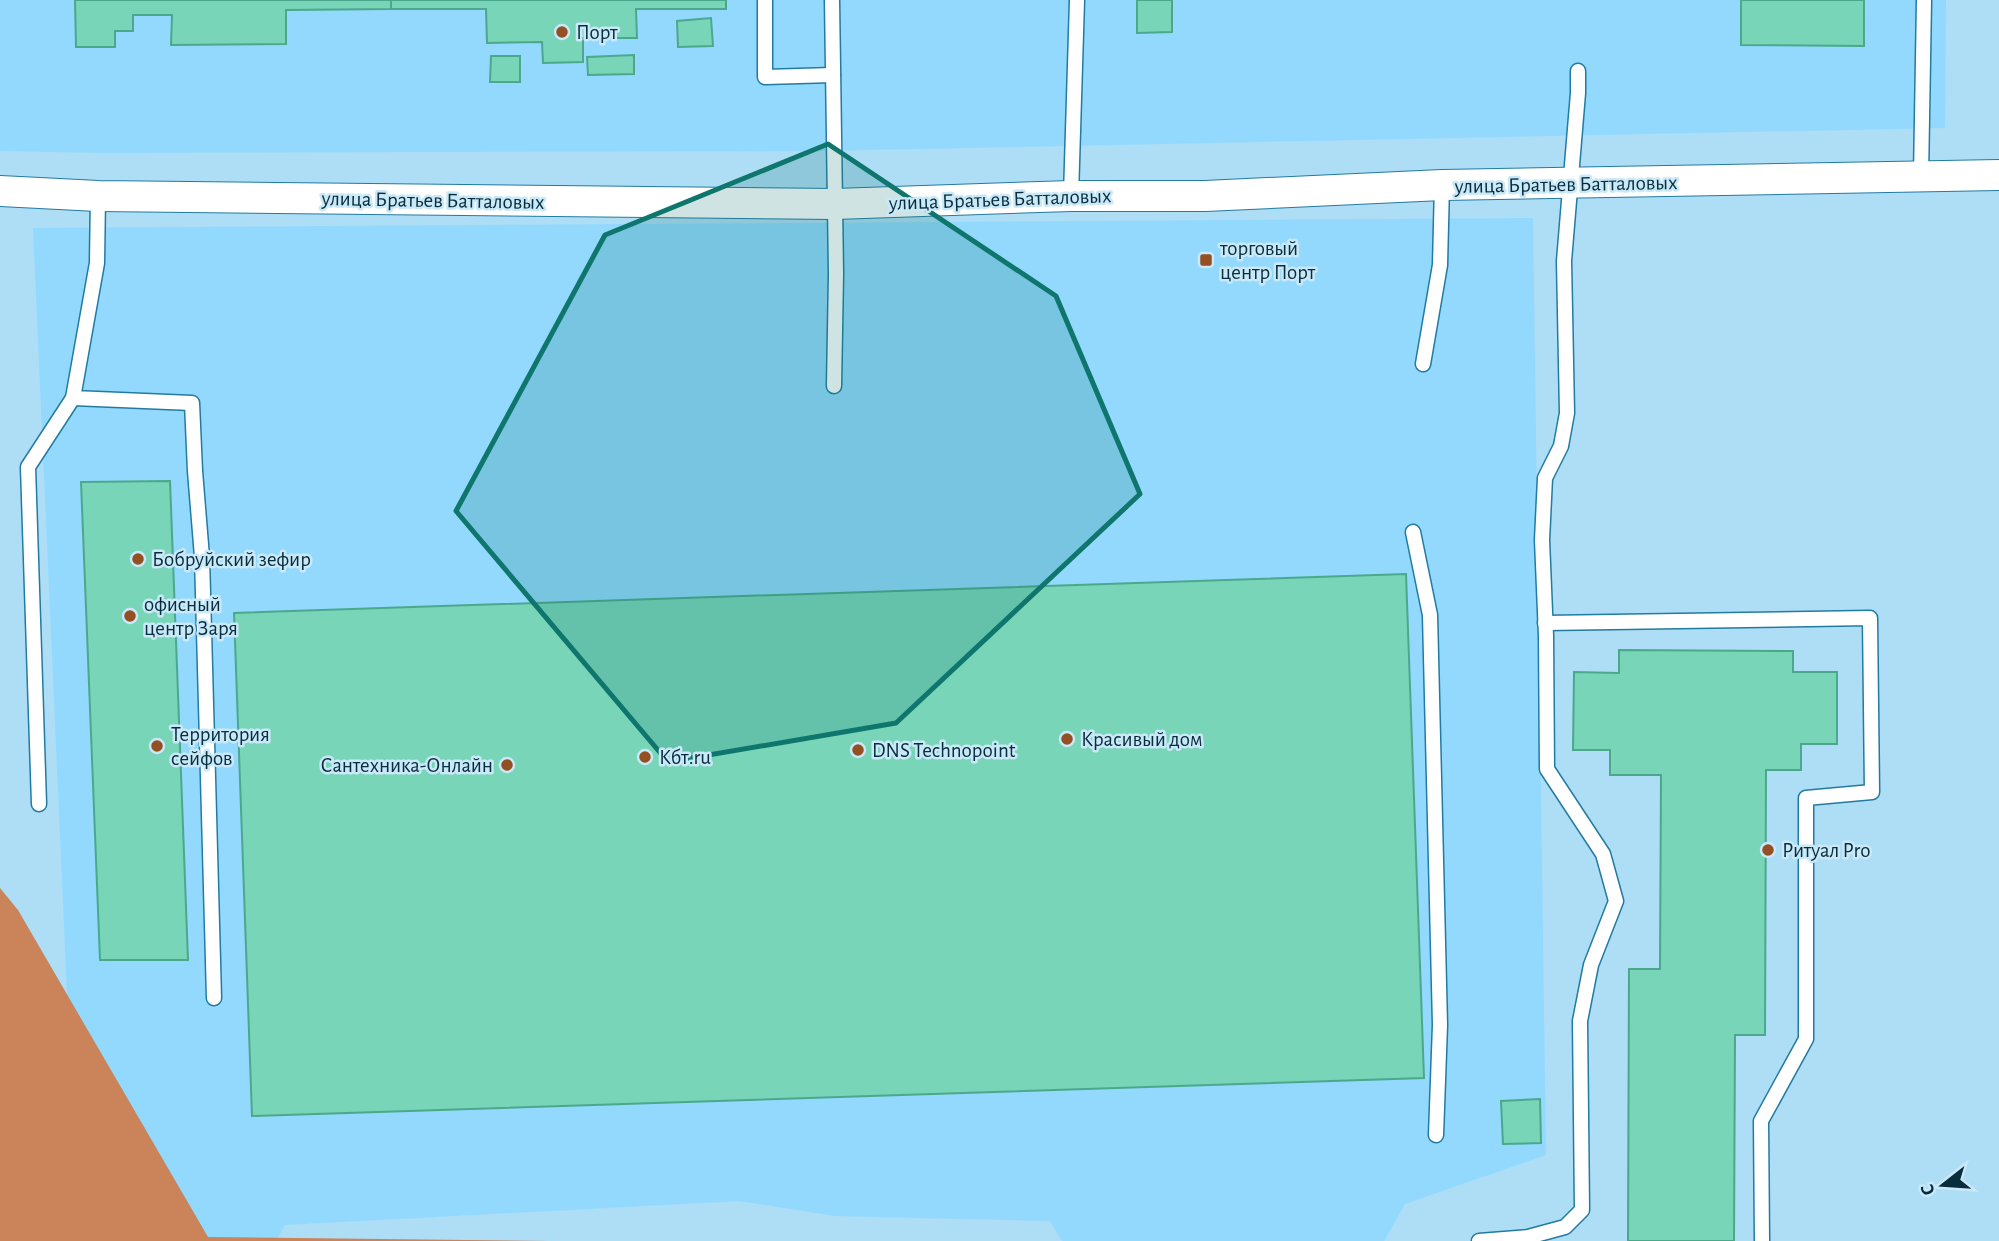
<svg xmlns="http://www.w3.org/2000/svg" width="1999" height="1241" viewBox="0 0 1999 1241" font-family="'Alegreya Sans',sans-serif">
  <style>
    .built { fill: #92d9fd }
    .forest { fill: #cb845a }
    .building { fill: #79d5b8; stroke: #4ba88c; stroke-width: 2 }
    .lines { fill: none; stroke-linecap: round; stroke-linejoin: round }
    .service-casing { stroke: #227ba1; stroke-width: 17 }
    .minor-casing { stroke: #227ba1; stroke-width: 32 }
    .service { stroke: #fff; stroke-width: 14 }
    .minor { stroke: #fff; stroke-width: 30 }
    .marked { fill: #0f766e; fill-opacity: 0.2; stroke: #0f766e; stroke-width: 5; stroke-linejoin: round }
    .poi-dot { fill: #944f23; stroke: #c9e8f8; stroke-width: 2.5 }
    .labels { text-anchor: middle; stroke-width: 5; stroke-linejoin: round; paint-order: stroke }
    .poi-label { font-size: 21px; fill: #082d3d; stroke: #c9e8f8; text-anchor: start }
    .street-label { font-size: 21px; fill: #082d3d; stroke: #c9e8f8 }
  </style>
  <rect width="100%" height="100%" fill="#aeddf6"/>
  <g class="built">
    <polygon points="0,0 1946,0 1945,128 819,151 103,153 0,151"/>
    <polygon points="1533,218 1546,1155 1405,1204 1384,1241 1062,1241 1050,1221 835,1216 739,1201 285,1225 276,1241 78,1241 33,228"/>
  </g>
  <polygon class="forest" points="0,888 18,910 208,1237 550,1241 0,1241"/>
  <g class="building">
    <polygon points="75,0 391,0 391,9 286,10 286,44 171,45 172,15 133,15 133,31 115,31 115,47 76,47"/>
    <polygon points="391,0 726,0 726,9 636,9 637,38 583,38 583,62 543,63 542,42 487,43 486,9 391,9"/>
    <polygon points="1137,0 1172,0 1172,32 1137,33"/>
    <polygon points="1741,0 1864,0 1864,46 1741,45"/>
    <polygon points="711,18 713,46 678,47 677,21"/>
    <polygon points="634,55 634,74 588,75 587,57"/>
    <polygon points="491,56 520,56 520,82 490,82"/>
    <polygon points="170,481 188,960 100,960 81,482"/>
    <polygon points="1406,574 1424,1078 252,1116 234,613"/>
    <polygon points="1619,650 1793,651 1793,672 1837,672 1837,744 1801,744 1801,770 1766,770 1765,1035 1735,1035 1734,1241 1628,1241 1629,969 1660,969 1661,775 1610,775 1610,750 1573,750 1574,672 1619,673"/>
    <polygon points="1540,1099 1541,1143 1503,1144 1501,1101"/>
  </g>
  <g class="lines">
    <defs>
      <g id="service">
        <polyline points="765,0 765,77 833,75"/>
        <polyline points="832,0 836,274 834,386"/>
        <polyline points="1921,177 1924,0"/>
        <polyline points="98,196 97,263 73,398 192,403 195,471 202,557 214,998"/>
        <polyline points="1071,196 1077,0"/>
        <polyline points="1423,364 1440,265 1442,185"/>
        <polyline points="1413,532 1430,615 1440,1025 1436,1135"/>
        <polyline points="1545,623 1870,618 1872,792 1806,798 1806,1039 1761,1121 1762,1241"/>
        <polyline points="39,804 28,467 73,398"/>
        <polyline points="1479,1241 1528,1237 1565,1227 1582,1210 1580,1021 1591,965 1616,901 1603,854 1547,769 1546,636 1542,540 1545,478 1561,446 1567,413 1564,261 1578,93 1578,71"/>
      </g>
      <polyline id="minor" points="0,191 98,196 835,204 1071,196 1205,196 1442,185 1999,175"/>
    </defs>
    <use href="#service" class="service-casing"/>
    <use href="#minor" class="minor-casing"/>
    <use href="#service" class="service"/>
    <use href="#minor" class="minor"/>
  </g>
  <path class="marked" d="M828,144l228,152 84,198 -244,229 -228,39 -212,-251 149,-276z"/>
  <g class="poi-dot">
    <circle cx="562" cy="32" r="7"/>
    <rect x="1199" y="253" width="14" height="14" rx="3.5"/>
    <circle cx="138" cy="559" r="7"/>
    <circle cx="130" cy="616" r="7"/>
    <circle cx="1067" cy="739" r="7"/>
    <circle cx="157" cy="746" r="7"/>
    <circle cx="858" cy="750" r="7"/>
    <circle cx="645" cy="757" r="7"/>
    <circle cx="507" cy="765" r="7"/>
    <circle cx="1768" cy="850" r="7"/>
  </g>
  <g class="labels">
    <g class="poi-label">
      <text x="576" y="39">Порт</text>
      <text x="1220" y="255">торговый<tspan x="1220" dy="24">центр Порт</tspan></text>
      <text x="152" y="566">Бобруйский зефир</text>
      <text x="144" y="611">офисный<tspan x="144" dy="24">центр Заря</tspan></text>
      <text x="171" y="741">Территория<tspan x="171" dy="24">сейфов</tspan></text>
      <text x="1081" y="746">Красивый дом</text>
      <text x="872" y="757">DNS Technopoint</text>
      <text x="659" y="764">Кбт.ru</text>
      <text x="493" y="772" text-anchor="end">Сантехника-Онлайн</text>
      <text x="1782" y="857">Ритуал Pro</text>
    </g>
    <g class="street-label">
      <text transform="translate(1566 184) rotate(-1)" y="7">улица Братьев Батталовых</text>
      <text transform="translate(1000 199) rotate(-2)" y="7">улица Братьев Батталовых</text>
      <text transform="translate(433 200) rotate(1)" y="7">улица Братьев Батталовых</text>
    </g>
  </g>
  <g transform="translate(1943 1185) rotate(253)" stroke="#c9e8f8" stroke-width="5" paint-order="stroke">
  <path d="M0-5L12 26L0 18L-12 26Z" fill="#082d3d"/>
  <text y="-10" font-size="19" font-weight="bold" text-anchor="middle" fill="#082d3d">С</text>
  </g>
</svg>
